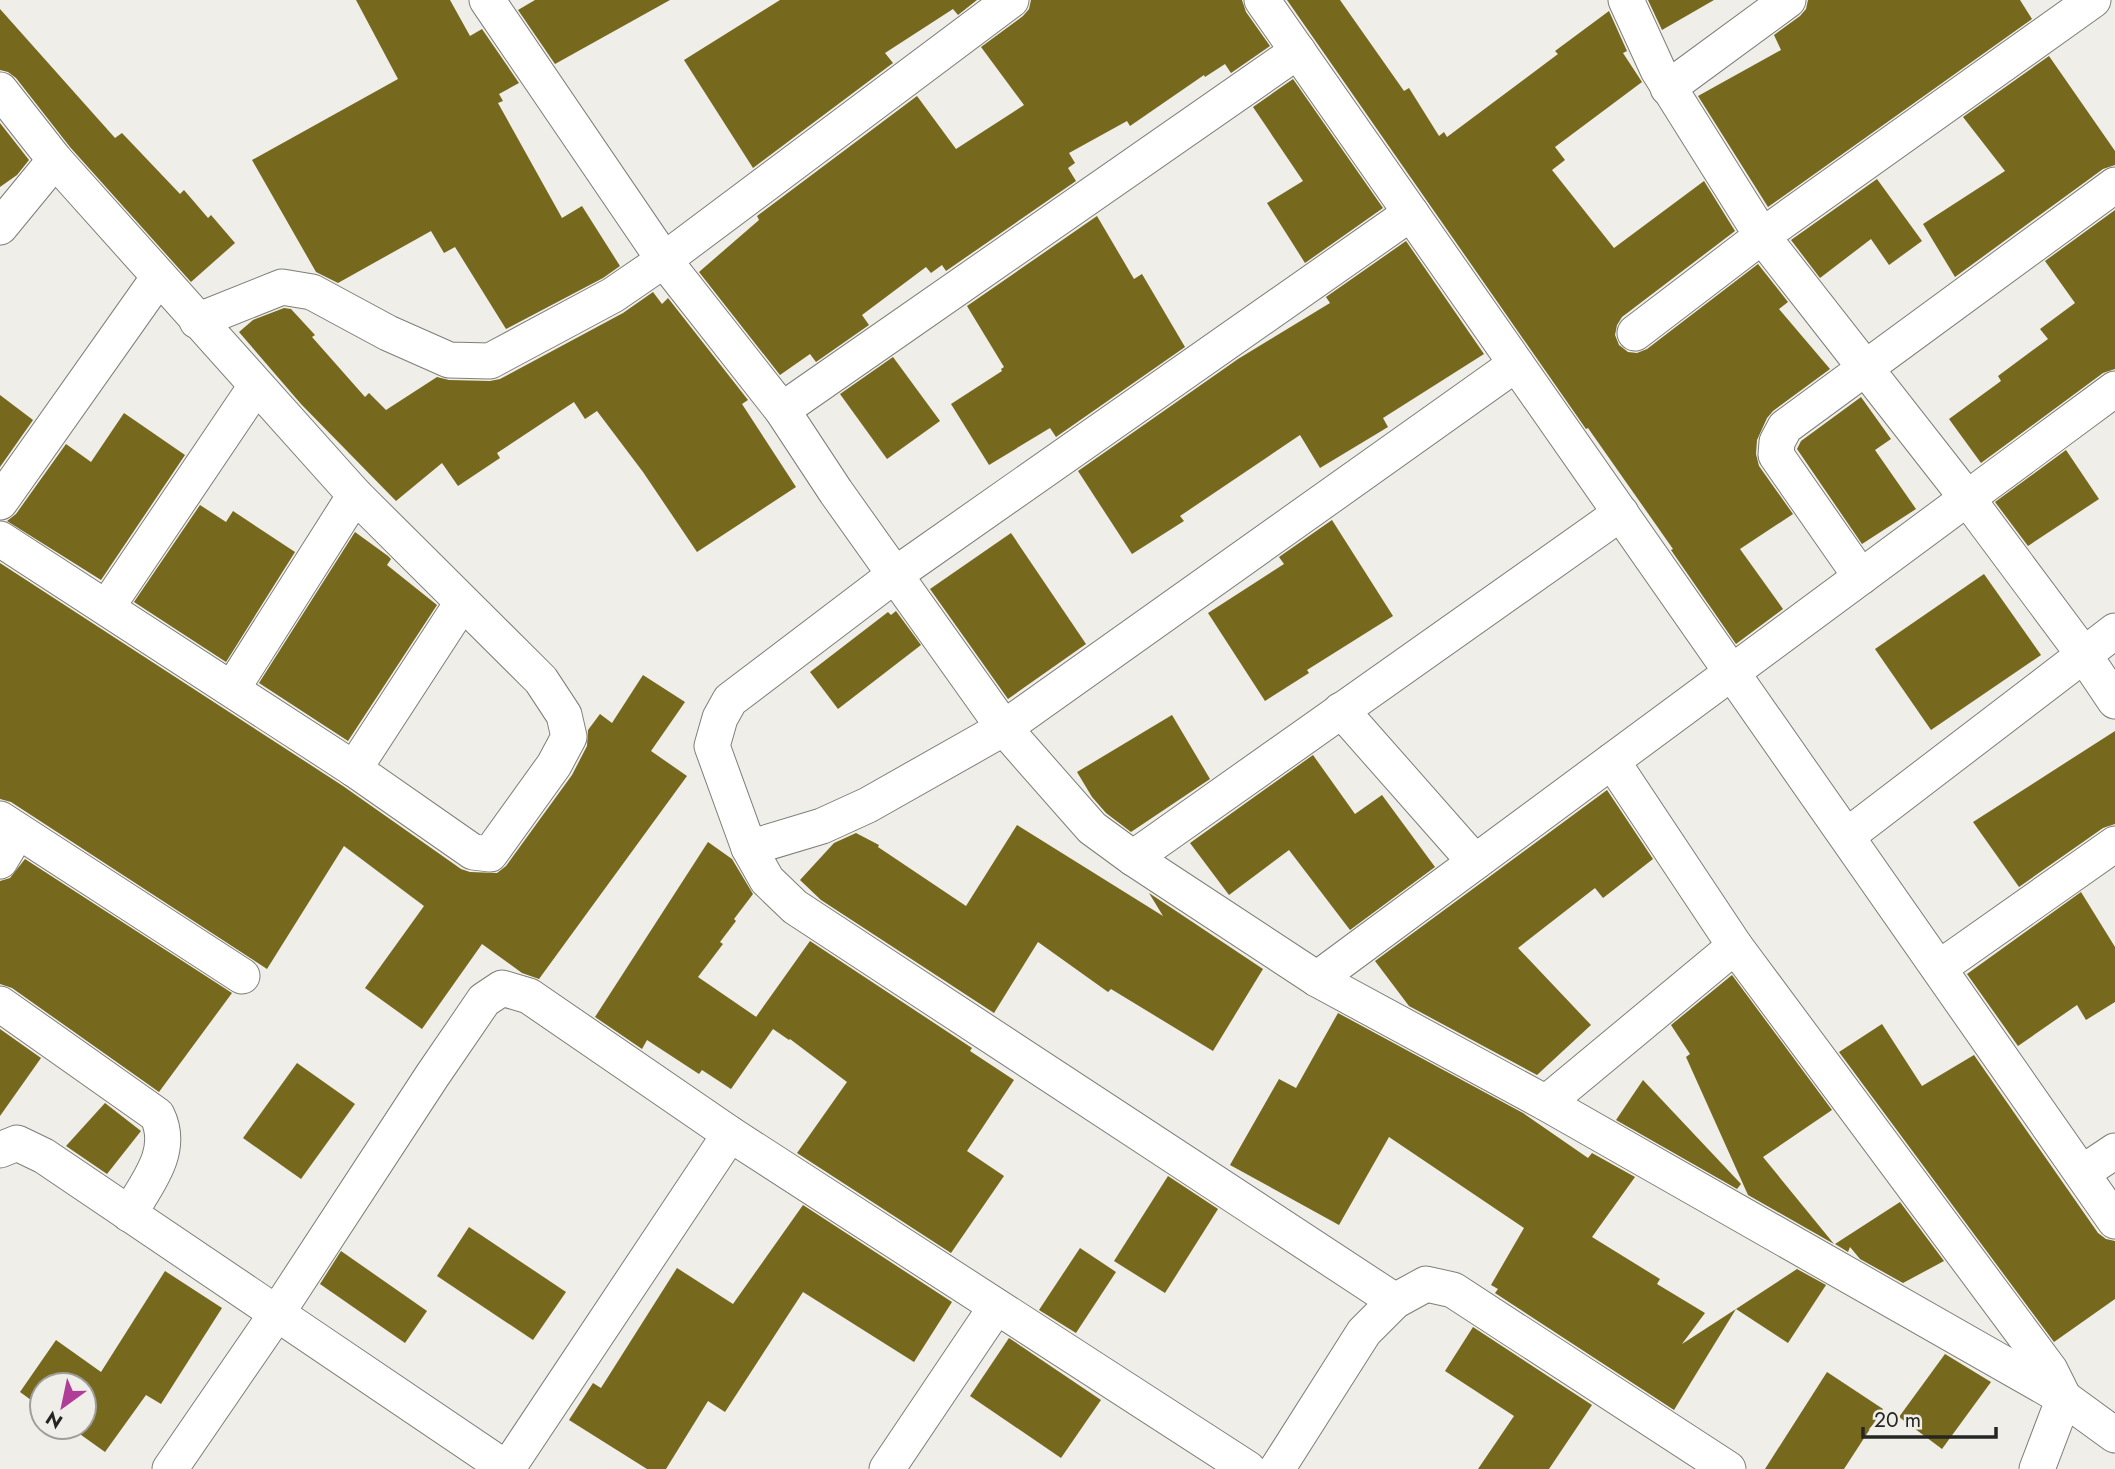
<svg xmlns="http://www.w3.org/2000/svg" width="2115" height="1469" viewBox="0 0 2115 1469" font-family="Jost,sans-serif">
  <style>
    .building { fill: #76681c }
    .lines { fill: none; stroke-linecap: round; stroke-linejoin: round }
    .minor-casing { stroke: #7e7e79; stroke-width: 37 }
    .minor { stroke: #fff; stroke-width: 35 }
  </style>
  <rect width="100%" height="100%" fill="#efeee9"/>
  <g class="building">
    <polygon points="356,0 450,0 470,36 482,29 519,83 499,94 503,101 498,103 562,218 582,206 620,266 603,278 506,329 455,247 444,253 431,231 338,283 316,272 252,160 398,79"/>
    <polygon points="535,0 670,0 555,64 518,10"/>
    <polygon points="780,0 977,0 958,15 953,9 885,53 893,63 753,168 684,60"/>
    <polygon points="1031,0 1242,0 1246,12 1270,46 1231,73 1225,64 1205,77 1204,75 1130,126 1127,121 1069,153 1075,163 1068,168 1076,181 946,271 942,265 931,273 926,267 862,315 869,325 816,362 810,354 780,375 699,272 759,220 757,216 917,96 956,149 1024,105 981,47 1023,16 1029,9"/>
    <polygon points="1287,0 1340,0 1404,91 1409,88 1439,136 1444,132 1447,137 1558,54 1555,51 1609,11 1627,51 1623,53 1642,82 1555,147 1565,160 1552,170 1614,248 1704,181 1735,231 1622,317 1617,325 1615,335 1619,345 1628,352 1637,353 1647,349 1758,264 1788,302 1779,309 1830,369 1773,411 1767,418 1757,440 1756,454 1759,466 1793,514 1740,549 1783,609 1736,644 1671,550 1673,549 1588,428 1586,429"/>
    <polygon points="1648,0 1714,0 1662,30"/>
    <polygon points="1808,0 2020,0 2032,19 1768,207 1698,96 1781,50 1774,35 1800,16 1806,9"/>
    <polygon points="0,9 115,138 122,133 180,194 184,190 208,218 211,215 235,243 191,282 70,147 16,78 8,72 0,70"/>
    <polygon points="2049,56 2115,151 2115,165 2103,169 1955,277 1923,224 2005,171 1963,117"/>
    <polygon points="1293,79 1383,208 1305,263 1267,203 1303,181 1253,107"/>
    <polygon points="0,123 29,160 17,175 0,187"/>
    <polygon points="1877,179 1922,241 1889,265 1871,239 1820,278 1791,240"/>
    <polygon points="2115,210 2115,369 2103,373 1981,463 1949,419 2001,381 1998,376 2048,339 2040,329 2075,303 2045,261"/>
    <polygon points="1097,216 1134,279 1142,274 1185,347 1056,437 1050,428 989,465 951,404 1002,371 1001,369 1004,367 967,306"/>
    <polygon points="1406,241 1484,354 1383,418 1388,427 1320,468 1300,435 1180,516 1184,521 1132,554 1078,471 1238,359 1330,303 1326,297"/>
    <polygon points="653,292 662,304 668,298 748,400 742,404 796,487 697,552 643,472 597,411 585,419 574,402 497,453 500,458 458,486 442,463 396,501 301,404 239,332 253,320 284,308 291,309 315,335 312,337 365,397 369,393 386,410 437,377 449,380 490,381 500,379 623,313"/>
    <polygon points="893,357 940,421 887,459 840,394"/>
    <polygon points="0,395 33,420 0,467"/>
    <polygon points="1861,397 1891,439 1875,450 1916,509 1862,544 1797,449 1801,441"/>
    <polygon points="124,413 185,455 101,580 7,521 16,514 66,444 91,462"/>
    <polygon points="2066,450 2099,499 2028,546 1995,502"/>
    <polygon points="200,505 226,522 233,511 295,552 226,662 134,602"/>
    <polygon points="1332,520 1393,616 1307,670 1309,673 1265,701 1208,613 1284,564 1279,557"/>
    <polygon points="355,532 388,556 391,559 387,565 437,605 348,741 259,683"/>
    <polygon points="1011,533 1086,644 1008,699 930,589"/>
    <polygon points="0,563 343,786 461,869 470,872 497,873 506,866 572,775 587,746 588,730 600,714 612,723 643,675 685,702 651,751 687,776 539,979 522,973 482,944 422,1029 365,988 424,906 344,846 267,969 11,802 0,799"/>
    <polygon points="1984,574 2041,655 1931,730 1875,649"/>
    <polygon points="896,611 921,645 838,709 810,672 888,612 891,615"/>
    <polygon points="1172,715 1210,779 1131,832 1106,813 1092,797 1077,772"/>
    <polygon points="2115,731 2115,824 2103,828 2019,887 1973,822"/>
    <polygon points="1313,755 1355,814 1382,795 1435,867 1350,930 1289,850 1229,895 1190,843"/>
    <polygon points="1607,790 1653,859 1603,898 1595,888 1518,948 1591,1025 1537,1075 1409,1006 1375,961"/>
    <polygon points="1017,825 1163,916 1149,893 1263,969 1213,1051 1111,989 1108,992 1038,942 994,1013 821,900 800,880 834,843 856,833 879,845 878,847 966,906"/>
    <polygon points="708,842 732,859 753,894 734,919 736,921 720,942 723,944 698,977 768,1025 756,1017 810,941 972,1048 970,1051 1014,1080 967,1151 1004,1176 951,1253 797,1153 847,1082 790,1039 789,1040 773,1029 731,1089 702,1070 699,1074 647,1040 642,1049 595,1017"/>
    <polygon points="25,859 232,993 159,1092 12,988 0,984 0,881 10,878"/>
    <polygon points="2081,892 2115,947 2115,1002 2086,1020 2077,1005 2018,1046 1967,974"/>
    <polygon points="1732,975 1832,1110 1763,1157 1834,1244 1748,1195 1686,1057 1690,1054 1671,1025"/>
    <polygon points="1338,1013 1523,1113 1588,1158 1592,1153 1635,1177 1592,1237 1660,1279 1657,1284 1705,1313 1682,1344 1736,1309 1674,1410 1495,1293 1498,1289 1491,1285 1524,1228 1389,1137 1339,1225 1230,1165 1279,1079 1296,1088"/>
    <polygon points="1882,1024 1922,1086 1974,1055 2098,1233 2106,1239 2115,1241 2115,1299 2054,1342 1839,1052"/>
    <polygon points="0,1029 41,1058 0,1116"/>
    <polygon points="297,1063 355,1104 301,1179 243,1138"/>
    <polygon points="1643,1080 1741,1184 1737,1189 1616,1120"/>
    <polygon points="105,1103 141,1131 107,1174 66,1146"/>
    <polygon points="1168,1176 1218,1209 1165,1293 1114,1261"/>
    <polygon points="1900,1202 1944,1261 1903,1283 1860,1259 1850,1247 1848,1252 1835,1244"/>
    <polygon points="803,1205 952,1302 914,1362 803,1292 725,1412 708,1401 666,1469 647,1469 569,1420 593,1383 601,1388 677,1268 733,1304"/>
    <polygon points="469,1227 566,1292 533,1340 437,1276"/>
    <polygon points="1080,1248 1116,1272 1076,1333 1039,1310"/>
    <polygon points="341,1251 427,1311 405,1343 320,1284"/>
    <polygon points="1797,1269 1826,1285 1788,1343 1736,1309"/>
    <polygon points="165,1271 222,1308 161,1404 146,1395 105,1452 70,1427 84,1427 84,1385 42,1385 42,1408 20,1392 56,1340 101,1372"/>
    <polygon points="1473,1327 1592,1405 1549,1469 1478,1469 1514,1416 1445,1371"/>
    <polygon points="1009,1338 1101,1400 1061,1458 970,1396"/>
    <polygon points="1945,1354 1991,1382 1942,1449 1899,1417"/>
    <polygon points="1827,1372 1883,1409 1844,1469 1765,1469"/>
  </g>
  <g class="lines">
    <defs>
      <g id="minor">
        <polyline points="487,0 664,260 782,410 836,492 1004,728 1092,828 1133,858 1317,979 1546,1103 2064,1398 2115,1435"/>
        <polyline points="1262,0 2115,1221"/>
        <polyline points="1626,0 1658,70 1762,236 1967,498 2084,655 2115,701"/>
        <polyline points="1668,88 1788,0"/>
        <polyline points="0,90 55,160 355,495 541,680 564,715 569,737 554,765 490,854 473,852 354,769 0,539"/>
        <polyline points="0,227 55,160"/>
        <polyline points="197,321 282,287 312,292 388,333 449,360 490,361 613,295 664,260 1011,0"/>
        <polyline points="1635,333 1762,236 2093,0"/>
        <polyline points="782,410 1298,51"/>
        <polyline points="0,502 159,277"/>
        <polyline points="1861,577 1776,455 1777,442 1785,427 2115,185"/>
        <polyline points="107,607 256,386"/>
        <polyline points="232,689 355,495"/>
        <polyline points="1341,710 1475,862"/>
        <polyline points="1612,761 1735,946 2050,1370 2064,1398 2037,1469"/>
        <polyline points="354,769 462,603"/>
        <polyline points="0,819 242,976"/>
        <polyline points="1847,836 2115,631"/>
        <polyline points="749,848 822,826 868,805 1004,728 1516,364"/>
        <polyline points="1133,858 1621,513"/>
        <polyline points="0,861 18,831"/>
        <polyline points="1939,968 2115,844"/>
        <polyline points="1317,979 2115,389"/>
        <path d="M0,1004l157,111c18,36 -10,68 -28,99"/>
        <polyline points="1546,1103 1735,946"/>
        <polyline points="0,1150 17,1143 44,1156 507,1469"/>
        <polyline points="2082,1173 2115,1151"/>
        <polyline points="1395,1301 795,907 767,880 749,848 712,746 720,718 730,700 896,574 1411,213"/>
        <polyline points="170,1469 277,1313 432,1076 484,1000 502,988 529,996 730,1134 1248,1469"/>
        <polyline points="507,1469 730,1134"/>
        <polyline points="887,1469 996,1307"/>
        <polyline points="1277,1469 1364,1332 1395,1301 1426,1284 1453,1290 1728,1469"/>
      </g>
    </defs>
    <use href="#minor" class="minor-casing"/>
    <use href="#minor" class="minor"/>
  </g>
  <g transform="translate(63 1406) rotate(213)"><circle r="33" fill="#efeee9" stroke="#9e9e9a" stroke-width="2"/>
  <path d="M0-5L12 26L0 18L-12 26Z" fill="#b03e98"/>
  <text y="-10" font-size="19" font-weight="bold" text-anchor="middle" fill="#252523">N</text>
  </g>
  <path d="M1863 1427v10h133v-10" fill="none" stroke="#252523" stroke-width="3.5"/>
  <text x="1874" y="1427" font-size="21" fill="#252523" stroke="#efeee9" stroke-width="5" paint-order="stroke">20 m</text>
</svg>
